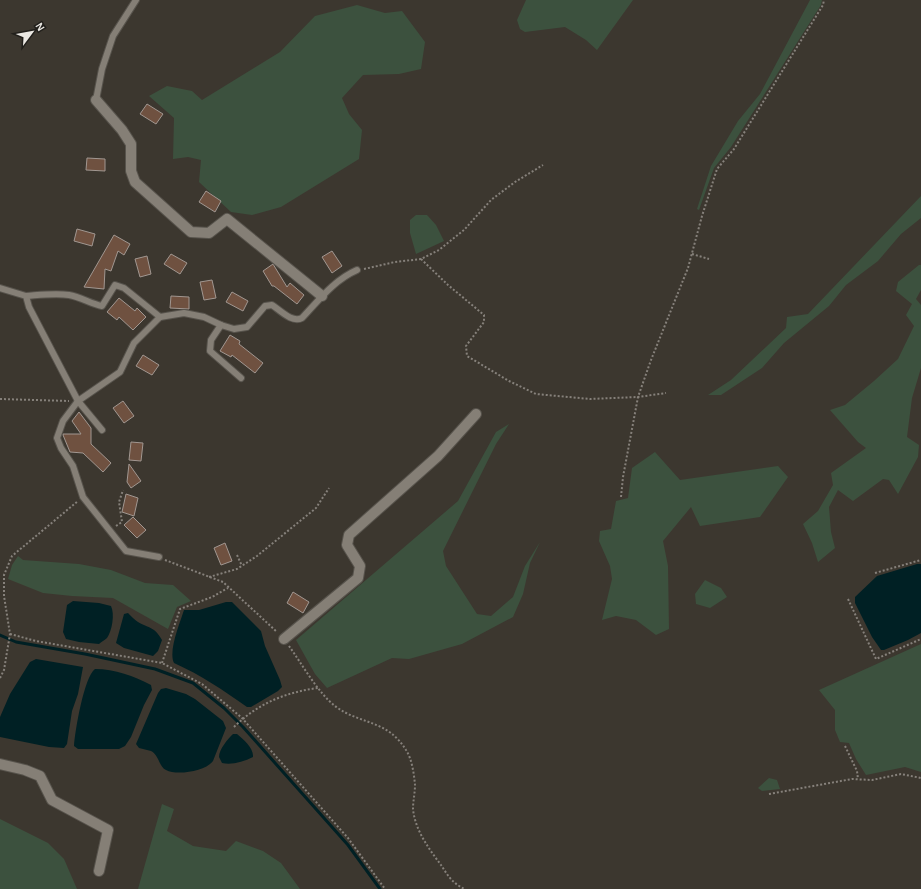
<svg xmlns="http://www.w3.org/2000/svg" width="921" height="889" viewBox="0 0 921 889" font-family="'Alegreya Sans',sans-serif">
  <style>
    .green { fill: #3c513e }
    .water { fill: #002024 }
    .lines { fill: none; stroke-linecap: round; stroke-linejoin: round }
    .stream { stroke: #002024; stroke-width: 3 }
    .building { fill: #6f5140; stroke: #a19791 }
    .service-casing { stroke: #57534c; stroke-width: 8 }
    .minor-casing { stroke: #57534c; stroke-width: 12 }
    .path { stroke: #86817b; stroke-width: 2; stroke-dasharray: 2 2; stroke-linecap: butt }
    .service { stroke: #857f76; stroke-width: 6 }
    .minor { stroke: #857f76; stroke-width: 10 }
  </style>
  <rect width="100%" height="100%" fill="#3c372f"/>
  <g class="green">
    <polygon points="526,0 633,0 597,50 586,40 565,27 525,32 520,29 517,20"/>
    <polygon points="810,0 822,0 821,5 731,147 714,168 699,210 697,209 711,166 738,121 760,94"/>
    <polygon points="357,5 385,13 402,11 425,42 421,69 399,74 363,75 342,98 349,114 362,130 359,159 281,207 252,215 231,212 199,182 201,160 188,157 173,159 174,118 149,96 167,86 192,91 202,100 280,52 315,16"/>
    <polygon points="921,196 921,218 901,234 878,261 846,285 829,306 784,343 762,368 721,395 708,395 731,380 786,328 787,317 808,314"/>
    <polygon points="416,215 427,215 436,225 444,241 416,254 410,233 410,220"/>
    <polygon points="919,265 921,265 921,290 916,299 921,305 921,368 912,398 907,437 919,445 918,457 898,494 889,480 883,479 853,501 838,490 829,507 831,532 835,548 818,562 812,543 803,524 818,511 833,485 831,473 866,448 858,442 830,410 845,405 874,381 898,359 914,326 906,315 912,304 896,291 898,282"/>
    <polygon points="509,424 496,444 443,551 446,566 477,614 491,616 513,597 525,566 540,542 530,563 523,594 513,617 462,644 409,659 392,658 327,688 315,674 296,640 458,501 496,432"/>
    <polygon points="655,452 680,480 778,466 788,477 760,517 700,526 691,507 663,541 668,566 669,629 656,635 636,620 616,616 602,620 612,579 610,566 599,541 600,531 611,529 616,501 628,498 632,468"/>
    <polygon points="18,556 23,560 79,564 111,570 145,583 173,585 191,601 177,607 168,629 113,598 72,596 43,593 8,579 12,565"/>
    <polygon points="705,580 721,588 727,597 710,608 696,604 695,594"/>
    <polygon points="921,644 921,772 905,767 866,775 856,759 849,743 840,742 835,730 835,710 819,690"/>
    <polygon points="769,778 777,780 780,789 762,791 758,788"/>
    <polygon points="162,804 174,809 167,831 193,846 226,851 236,841 263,851 281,863 300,889 138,889"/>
    <polygon points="0,819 48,843 64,859 77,889 0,889"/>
  </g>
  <g class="water">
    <polygon points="917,564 921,564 921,633 908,640 884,650 881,650 872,637 855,603 855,597 877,576"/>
    <path d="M73,601l26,2 12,3c4,8 1,25 -4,32 -2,2 -6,4 -8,6l-20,-2 -13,-3 -3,-7 4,-27z"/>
    <path d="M226,602h6l29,29 4,15 15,34 2,7 -4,4 -27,16h-4c-24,-17 -46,-32 -73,-44 -6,-12 6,-40 10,-53h15z"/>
    <path d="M128,613c3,3 7,7 10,9 12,7 16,4 24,18l-4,11 -5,5 -29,-8 -8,-5 8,-29z"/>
    <polygon points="36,659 83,667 78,694 72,711 67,744 64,748 49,747 0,737 0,717 10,694 30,662"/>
    <path d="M95,669c20,0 39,7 56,16l1,5 -8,15 -13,32 -6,9 -6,3h-41l-4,-3c1,-15 10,-69 21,-77z"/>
    <path d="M166,688l20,6 9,5 28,22 3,7 -13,33c-7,10 -36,15 -47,9 -7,-3 -7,-15 -15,-19 -4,-1 -8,-2 -12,-3l-3,-4 22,-51 3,-4z"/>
    <path d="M233,734h4c6,5 17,14 16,23 -10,5 -21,8 -31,6 -1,-2 -2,-4 -3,-6 0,-8 9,-18 14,-23z"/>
  </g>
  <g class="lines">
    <polyline class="stream" points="0,635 16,642 85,654 155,669 193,683 224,708 243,727 348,845 380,889"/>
  </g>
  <g class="building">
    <polygon points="147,104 163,114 156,124 140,114"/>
    <polygon points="87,158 105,159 105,171 86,170"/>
    <polygon points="206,191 221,201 215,212 199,202"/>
    <polygon points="77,229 95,234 92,246 74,241"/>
    <polygon points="114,235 130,244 124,255 118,251 111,271 105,269 104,289 84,287"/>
    <polygon points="332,251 342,266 332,273 322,257"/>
    <polygon points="171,254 187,263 180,274 164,264"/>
    <polygon points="147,256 151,274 140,277 135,259"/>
    <polygon points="273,264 287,287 290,283 304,295 297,304 274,286 272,286 263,271"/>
    <polygon points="212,280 216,298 204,300 200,282"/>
    <polygon points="232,292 248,301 243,311 226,302"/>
    <polygon points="171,296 189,297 189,309 170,308"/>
    <polygon points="119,298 135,311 137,308 146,317 133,330 119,317 117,320 107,312"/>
    <polygon points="230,335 240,341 239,344 263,363 255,373 232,355 231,357 220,351"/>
    <polygon points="143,355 159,365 152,375 136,366"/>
    <polygon points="123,401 134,416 124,423 113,408"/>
    <polygon points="79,412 91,428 91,444 111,463 103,472 83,453 70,452 63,435 63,434 81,434 72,421"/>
    <polygon points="131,442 143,443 141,461 129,460"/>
    <polygon points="129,464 141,481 131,488 127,482"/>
    <polygon points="126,494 138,498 134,516 122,512"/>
    <polygon points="133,517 146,530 137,538 124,525"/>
    <polygon points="225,543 232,561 221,565 214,548"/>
    <polygon points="293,592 309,602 303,613 287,603"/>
  </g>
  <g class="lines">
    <defs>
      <g id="service">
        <polyline points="96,100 102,69 113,36 136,0"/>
        <polyline points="0,288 26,296 29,307 78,401 102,430"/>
        <path d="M26,296c14,-1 29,-3 43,-1 12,2 22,9 33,11l13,-21 9,3 36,29"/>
        <polyline points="221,325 211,340 210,351 241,378"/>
        <path d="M159,557l-33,-6 -43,-54 -10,-31 -12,-18 -4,-10 6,-17 15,-20 42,-29 14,-29 26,-26 24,-4 20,4 17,8 13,4 13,-2 18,-21 7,-1c9,6 20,18 30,13 17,-18 32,-38 55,-48"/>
      </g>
      <g id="minor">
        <polyline points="96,100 122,130 131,144 131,171 135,182 191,232 209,233 227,219 322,296"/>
        <polyline points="284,639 358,578 360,566 347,545 349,535 438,456 476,414"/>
        <polyline points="0,764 25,770 40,776 52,800 108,830 99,871"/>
      </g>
    </defs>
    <use href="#service" class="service-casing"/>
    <use href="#minor" class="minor-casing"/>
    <g class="path">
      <polyline points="692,254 709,259"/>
      <polyline points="421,259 448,285 484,315 484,322 466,346 467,356 509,381 536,394 590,399 638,397 666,393"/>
      <polyline points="364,269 395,262 421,259 439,250 464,230 491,200 515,182 543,165"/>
      <polyline points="0,399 69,401"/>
      <polyline points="621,497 623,477 638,397 651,360 688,268 702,216 717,169 734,149 823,5 824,0"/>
      <polyline points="116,526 122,522 119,502 123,490"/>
      <polyline points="237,555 242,566"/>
      <polyline points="165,560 223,582 277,632"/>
      <polyline points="875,573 921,560"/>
      <polyline points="209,577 237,569 257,556 316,508 329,488"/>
      <polyline points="848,599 876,659 921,639"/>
      <polyline points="10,634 36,641 162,663 202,684 242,718 348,838 385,889"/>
      <path d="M289,646c13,18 29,47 46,60 25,19 52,13 71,44 6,9 8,24 9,35 0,8 -2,16 -2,24 2,21 16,40 28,56 4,6 8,13 13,17 3,3 7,5 10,7"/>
      <polyline points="162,663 180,609 212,597 228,588"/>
      <polyline points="0,678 4,670 10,634 4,596 4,575 12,556 78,501"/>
      <path d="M234,727c23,-23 52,-35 84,-39"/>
      <polyline points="845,746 857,771 858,779"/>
      <polyline points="769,794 852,779 872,780 901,774 921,778"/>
    </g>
    <use href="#service" class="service"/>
    <use href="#minor" class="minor"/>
  </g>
  <g transform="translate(32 32) rotate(58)" stroke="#211f1b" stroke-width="3" paint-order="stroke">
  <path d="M0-3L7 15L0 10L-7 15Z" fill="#ebe8e3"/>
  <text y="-6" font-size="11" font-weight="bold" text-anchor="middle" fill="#ebe8e3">N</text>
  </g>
</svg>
